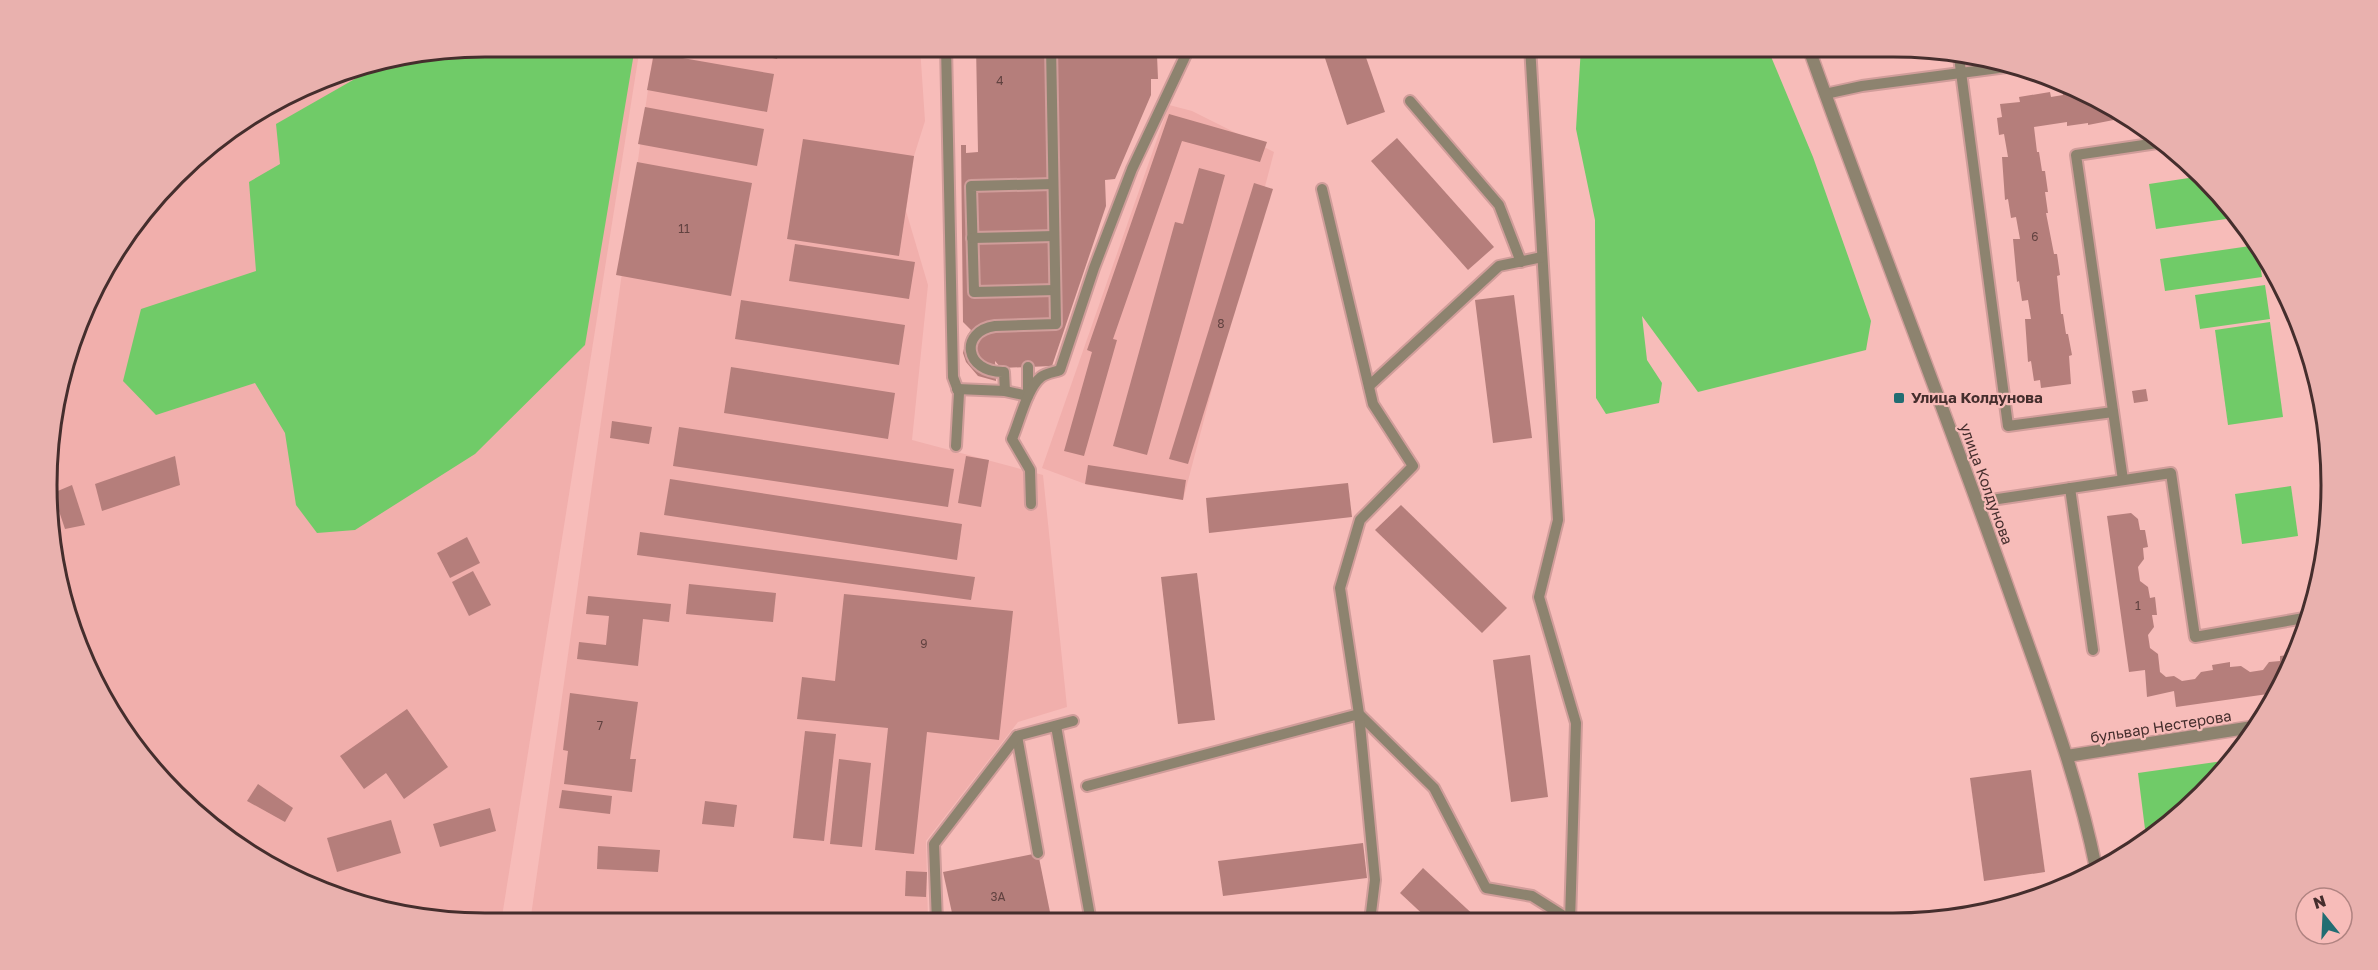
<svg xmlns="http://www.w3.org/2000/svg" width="2378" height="970" viewBox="0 0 2378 970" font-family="'Golos Text',sans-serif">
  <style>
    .built { fill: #f1afac }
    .green { fill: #70cb68 }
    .building { fill: #b57e7b }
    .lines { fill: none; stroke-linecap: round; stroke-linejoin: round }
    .lane-casing { stroke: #d09d9a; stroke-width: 14 }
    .street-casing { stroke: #d09d9a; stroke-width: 15 }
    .lane { stroke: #8d836f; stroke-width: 10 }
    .street { stroke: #8d836f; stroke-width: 12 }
    .poi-dot { fill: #216d72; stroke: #f7bcb9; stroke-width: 2 }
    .labels { text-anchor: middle; stroke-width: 4.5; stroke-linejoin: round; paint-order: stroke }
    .number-label { font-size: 12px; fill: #614240 }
    .poi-label { font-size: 15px; font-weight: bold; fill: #452e2d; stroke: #f7bcb9; text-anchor: start }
    .street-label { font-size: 15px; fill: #452e2d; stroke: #f7bcb9 }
    .rim { fill: none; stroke: #452e2d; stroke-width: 3 }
  </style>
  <rect width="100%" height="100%" fill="#f7bcb9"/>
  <g class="built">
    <polygon points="485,47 640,47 501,923 485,923 344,900 218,833 120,728 80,652 55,571 50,427 70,344 105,266 196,155 266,105 344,70"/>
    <polygon points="654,47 920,47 925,121 914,156 906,211 928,285 912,440 1043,475 1067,707 1018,722 926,841 928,922 530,923"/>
    <polygon points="1169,105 1192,111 1274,152 1183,500 1088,485 1042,468"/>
  </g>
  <g class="green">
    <polygon points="529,47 635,47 585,345 475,454 355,530 317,533 296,505 285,433 255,383 156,415 123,381 141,309 256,271 249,182 280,164 276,124 381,64 485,47 510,47 513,49"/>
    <polygon points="1581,47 1767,47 1813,157 1871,321 1866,350 1698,392 1642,316 1647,360 1662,383 1659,403 1606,414 1596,398 1595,220 1576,129"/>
    <polygon points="2202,176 2240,217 2156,229 2149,184"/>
    <polygon points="2257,245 2262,277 2165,291 2160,259"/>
    <polygon points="2265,285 2270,319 2200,329 2195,295"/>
    <polygon points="2270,322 2283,417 2228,425 2215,330"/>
    <polygon points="2291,486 2298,536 2242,544 2235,494"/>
    <polygon points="2230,760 2182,815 2146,837 2138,773"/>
  </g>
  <g class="building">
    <polygon points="716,46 780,46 777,59"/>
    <polygon points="976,46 1174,46 1170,55 1157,55 1158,79 1151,79 1151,95 1115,179 1105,180 1106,206 1052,366 1001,368 995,361 996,381 978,376 966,362 963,353 967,336 971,330 963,322 961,145 966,145 966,153 978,152"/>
    <polygon points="1321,46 1362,46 1385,112 1347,125"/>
    <polygon points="654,53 774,74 767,112 647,90"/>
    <polygon points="2072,87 2112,105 2129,117 2088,125 2088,123 2067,126 2067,122 2034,127 2037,152 2039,152 2042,171 2045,171 2048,192 2045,192 2048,213 2046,213 2054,254 2057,254 2060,275 2057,276 2061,314 2063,314 2066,334 2068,334 2072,355 2069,356 2071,384 2041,388 2040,380 2034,381 2031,361 2028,362 2025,319 2031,319 2028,300 2022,301 2019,281 2017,282 2013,239 2020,239 2016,217 2011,218 2008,199 2005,200 2002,157 2008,157 2004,134 1999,135 1997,118 2002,117 2000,104 2020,102 2019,97 2050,92 2051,97 2063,95 2062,89"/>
    <polygon points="645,107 764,129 757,166 638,144"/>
    <polygon points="1169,114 1267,142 1260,162 1182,141 1113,339 1117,340 1084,456 1064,451 1092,352 1087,350"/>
    <polygon points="1397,138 1494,247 1468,270 1371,161"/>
    <polygon points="803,139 914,156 899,256 787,239"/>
    <polygon points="637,162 752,183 731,296 616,275"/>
    <polygon points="1199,168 1225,175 1147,455 1113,446 1175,222 1183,224"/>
    <polygon points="1254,183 1273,189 1188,464 1169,459"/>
    <polygon points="795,244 915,262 909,299 789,281"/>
    <polygon points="1514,295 1532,438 1493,443 1475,300"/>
    <polygon points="741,300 905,325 899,365 735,339"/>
    <polygon points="731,367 895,393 888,439 724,413"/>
    <polygon points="2146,389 2148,401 2134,403 2132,391"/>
    <polygon points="612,421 652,427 649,444 610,438"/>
    <polygon points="679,427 954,469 948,507 673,466"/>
    <polygon points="175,456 180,485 102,511 95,484"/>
    <polygon points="966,456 989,460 981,507 958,503"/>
    <polygon points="1088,465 1186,480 1183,500 1085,484"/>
    <polygon points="670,479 962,524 957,560 664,515"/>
    <polygon points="1348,483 1352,517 1209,533 1206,498"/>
    <polygon points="72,485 85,525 65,529 53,493"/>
    <polygon points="1401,505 1507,608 1482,633 1375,530"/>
    <polygon points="2131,513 2138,519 2140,530 2145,530 2148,547 2143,548 2144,559 2138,567 2140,581 2148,587 2150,598 2155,597 2157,615 2152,615 2154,627 2148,635 2150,648 2158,654 2160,672 2166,677 2174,676 2182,681 2195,679 2201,672 2213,670 2212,665 2230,662 2230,667 2241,666 2250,672 2263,670 2269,662 2280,661 2280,656 2295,654 2275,693 2176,707 2174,691 2147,697 2145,670 2129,672 2107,516"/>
    <polygon points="640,532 975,577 971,600 637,555"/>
    <polygon points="467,537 480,563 450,578 437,553"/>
    <polygon points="473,571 491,605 469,616 452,582"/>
    <polygon points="1197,573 1215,720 1178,724 1161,577"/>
    <polygon points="689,584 776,593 773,622 686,614"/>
    <polygon points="844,594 1013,611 999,740 927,732 914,854 875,850 888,728 797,719 802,677 835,681"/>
    <polygon points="588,596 671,604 669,622 643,619 638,666 577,659 579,642 606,645 609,616 586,614"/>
    <polygon points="1530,655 1548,797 1511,802 1493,660"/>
    <polygon points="570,693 638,702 630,759 636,759 632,792 564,784 568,751 563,750"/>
    <polygon points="407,709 448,767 404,799 386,773 364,789 340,756"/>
    <polygon points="805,731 836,734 824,841 793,838"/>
    <polygon points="839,759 871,763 862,847 830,844"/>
    <polygon points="2031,770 2045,872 1984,881 1970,778"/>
    <polygon points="258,784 293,808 285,822 247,801"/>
    <polygon points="562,790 612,796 610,814 559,808"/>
    <polygon points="705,801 737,805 734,827 702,824"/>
    <polygon points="490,808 496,831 440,847 433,824"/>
    <polygon points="391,820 401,853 337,872 327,838"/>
    <polygon points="1363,843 1367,878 1223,896 1218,861"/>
    <polygon points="598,846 660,850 658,872 597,869"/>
    <polygon points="1038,853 1052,922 954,922 943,872"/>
    <polygon points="1423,868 1480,921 1430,921 1400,893"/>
    <polygon points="906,871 927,872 926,897 905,896"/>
    <polygon points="812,913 899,921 899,922 811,923"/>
  </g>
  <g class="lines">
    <defs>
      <g id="lane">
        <polyline points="946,46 953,377 959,393 956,446"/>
        <polyline points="1530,46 1558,520 1539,597 1576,723 1570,921"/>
        <polyline points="1880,46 1890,46"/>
        <polyline points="1959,57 2008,426 2113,412"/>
        <polyline points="1825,94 1862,86 2014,66"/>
        <polyline points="1410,101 1499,205 1521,262"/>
        <polyline points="1053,184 971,186 974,292 1055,290"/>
        <polyline points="1322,189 1373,404 1413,466 1360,520 1340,588 1359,714 1434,788 1486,888 1532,896 1570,920"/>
        <polyline points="972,238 1054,236"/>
        <polyline points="1369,386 1499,266 1542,257"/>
        <polyline points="957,389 1005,391 1028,396 1028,367"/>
        <path d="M1005,391l-1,-19c-40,1 -45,-41 -9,-46l61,-2 -5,-278"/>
        <polyline points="2123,480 2076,155 2164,142"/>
        <polyline points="2070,488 2093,650"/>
        <polyline points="1978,502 2171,473 2195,637 2310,617"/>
        <path d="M1031,504l-1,-34 -18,-31c7,-16 15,-51 29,-62 5,-4 14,-5 19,-7l34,-102 38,-99 58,-123"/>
        <polyline points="1056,726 1091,922"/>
        <polyline points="1017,736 1038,853"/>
        <polyline points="1087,786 1359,714 1375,880 1370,921"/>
        <polyline points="937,922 934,844 1017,736 1073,721"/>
      </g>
      <g id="street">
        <path d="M1808,46c65,183 137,363 201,545 32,92 68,182 87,277"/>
        <polyline points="2067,756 2259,726"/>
      </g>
    </defs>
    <use href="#lane" class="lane-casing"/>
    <use href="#street" class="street-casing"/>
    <use href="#lane" class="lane"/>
    <use href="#street" class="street"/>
  </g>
  <rect class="poi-dot" x="1893" y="392" width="12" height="12" rx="3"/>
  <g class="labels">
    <g class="number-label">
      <text x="1000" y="85">4</text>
      <text x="684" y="233">11</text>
      <text x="2035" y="241">6</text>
      <text x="1221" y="328">8</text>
      <text x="2138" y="610">1</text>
      <text x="924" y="648">9</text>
      <text x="600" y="730">7</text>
      <text x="998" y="901">3А</text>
    </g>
    <g class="poi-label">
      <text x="1911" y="403">Улица Колдунова</text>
    </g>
    <g class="street-label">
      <text transform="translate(1986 484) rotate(70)" y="5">улица Колдунова</text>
      <text transform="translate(2161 727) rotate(-9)" y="5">бульвар Нестерова</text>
    </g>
  </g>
  <path d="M0 0H2378V970H0ZM485 57H1893A428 428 0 0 1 2321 485V485A428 428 0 0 1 1893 913H485A428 428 0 0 1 57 485V485A428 428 0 0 1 485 57Z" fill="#e9b1ae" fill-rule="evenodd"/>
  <path class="rim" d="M485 57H1893A428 428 0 0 1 2321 485V485A428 428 0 0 1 1893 913H485A428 428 0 0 1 57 485V485A428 428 0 0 1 485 57Z"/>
  <g transform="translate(2324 916) rotate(342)"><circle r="28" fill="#f7bcb9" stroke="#b08381" stroke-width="1.5"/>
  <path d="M0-4.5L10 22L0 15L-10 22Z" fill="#216d72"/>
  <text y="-9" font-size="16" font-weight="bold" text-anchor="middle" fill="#452e2d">N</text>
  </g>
</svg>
